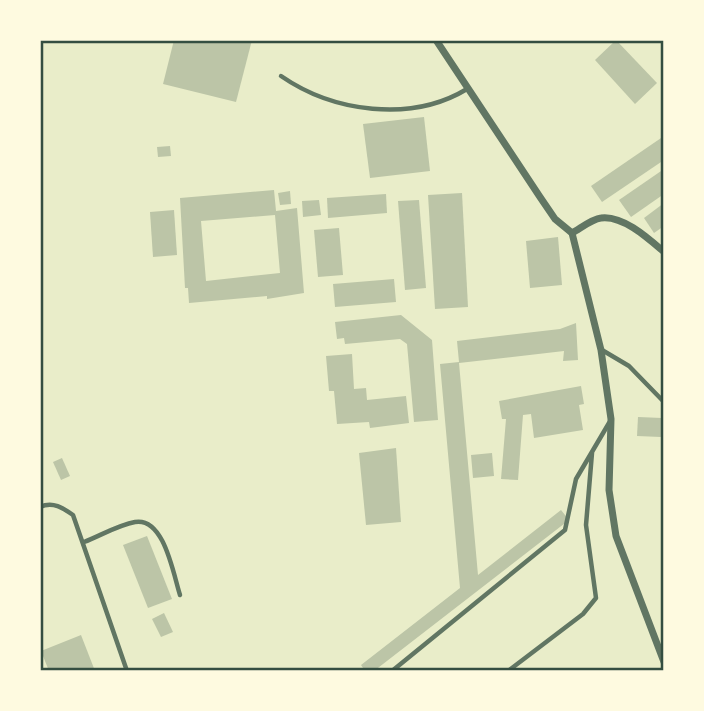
<svg xmlns="http://www.w3.org/2000/svg" width="704" height="711" viewBox="0 0 704 711" font-family="'DejaVu Sans',sans-serif">
  <style>
    .building { fill: #bcc5a7; fill-rule: evenodd }
    .lines { fill: none; stroke-linecap: round; stroke-linejoin: round }
    .service { stroke: #617663; stroke-width: 4.5 }
    .minor { stroke: #617663; stroke-width: 7 }
    .neatline { fill: none; stroke: #344e41; stroke-width: 2.5 }
  </style>
  <rect width="100%" height="100%" fill="#e9edc9"/>
  <g class="building">
    <polygon points="174,40 252,40 236,102 163,84"/>
    <polygon points="616,40 657,83 635,104 595,60"/>
    <polygon points="424,117 430,171 370,178 363,124"/>
    <polygon points="664,136 664,160 602,202 591,186"/>
    <polygon points="170,146 171,156 158,157 157,147"/>
    <polygon points="664,169 664,194 631,217 619,200"/>
    <path d="M274,190l2,21 21,-3 7,85 -37,6v-3l-78,7 -1,-15h-3l-5,-90zM275,215l5,58 -74,8 -5,-60z"/>
    <polygon points="290,191 291,204 280,205 278,193"/>
    <polygon points="462,193 468,307 435,309 428,195"/>
    <polygon points="386,194 387,213 328,218 327,198"/>
    <polygon points="319,200 321,215 303,217 302,201"/>
    <polygon points="419,200 426,288 405,290 398,201"/>
    <polygon points="664,203 664,226 654,233 644,218"/>
    <polygon points="174,210 177,255 153,257 150,212"/>
    <polygon points="339,228 343,275 318,277 314,230"/>
    <polygon points="558,237 562,285 530,288 526,241"/>
    <polygon points="394,279 396,302 335,307 333,284"/>
    <polygon points="401,315 432,340 438,420 414,422 407,344 400,339 345,344 344,338 337,339 335,322"/>
    <polygon points="576,323 578,360 563,361 564,351 459,363 478,575 561,510 569,520 374,671 365,671 361,665 460,588 440,364 459,362 457,341 560,329"/>
    <polygon points="352,354 354,389 366,388 367,400 406,396 409,423 370,428 369,422 337,424 334,391 329,391 326,356"/>
    <polygon points="581,386 584,404 579,405 583,430 534,438 531,414 523,415 518,480 501,479 506,419 502,419 499,401"/>
    <polygon points="638,417 662,418 661,437 637,436"/>
    <polygon points="396,448 401,522 366,525 359,453"/>
    <polygon points="492,453 494,476 473,478 471,455"/>
    <polygon points="62,458 70,476 61,480 53,462"/>
    <polygon points="147,536 172,599 148,608 123,545"/>
    <polygon points="164,613 173,632 161,637 152,619"/>
    <polygon points="81,635 95,671 49,671 41,651"/>
  </g>
  <g class="lines">
    <g class="service">
      <path d="M281,76c52,36 130,47 186,13"/>
      <polyline points="602,350 629,366 664,402"/>
      <path d="M40,507c13,-6 23,1 33,8l54,156"/>
      <path d="M84,542c16,-6 34,-17 51,-20 29,-5 38,51 45,73"/>
      <polyline points="392,671 565,530 576,479 609,423"/>
      <polyline points="508,671 583,614 596,598 586,525 592,453"/>
    </g>
    <g class="minor">
      <polyline points="436,40 540,197 555,219 572,233"/>
      <path d="M664,252c-15,-13 -41,-37 -63,-34 -9,1 -20,10 -29,15l29,117 10,69 -2,71 7,46 48,126"/>
    </g>
  </g>
  <rect width="704" height="711" fill="none" stroke="#fefae0" stroke-width="84"/>
  <rect x="42" y="42" width="620" height="627" class="neatline"/>
</svg>
